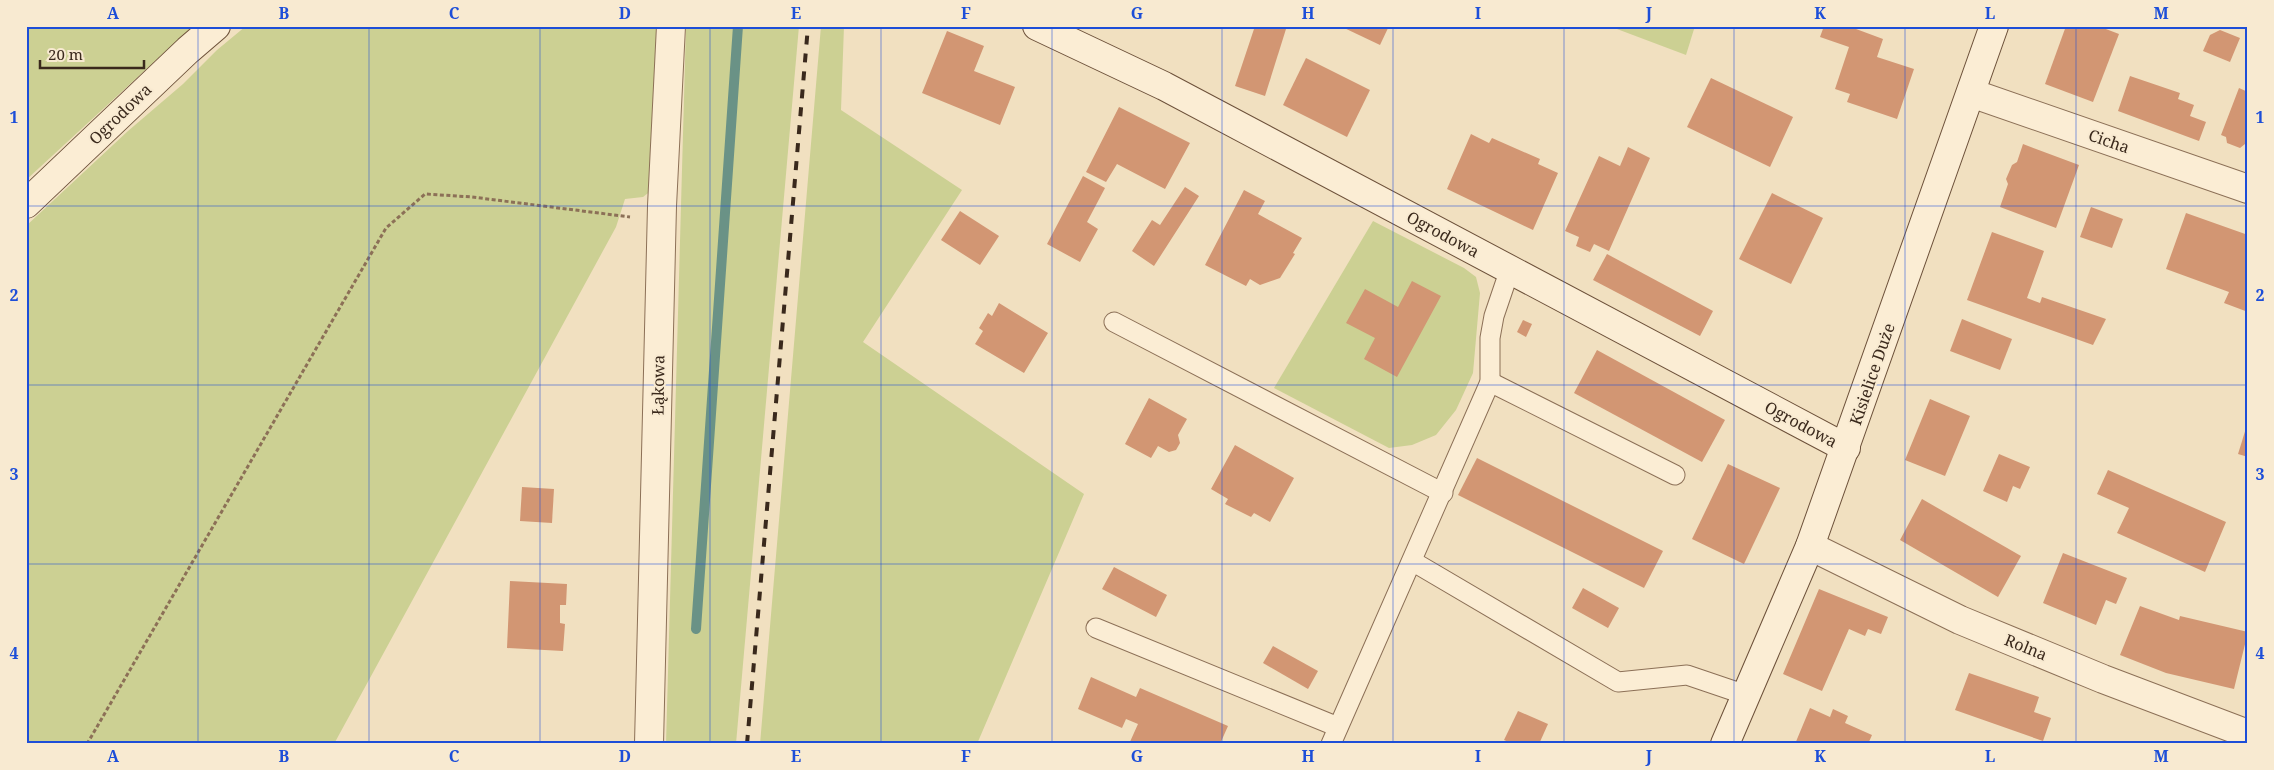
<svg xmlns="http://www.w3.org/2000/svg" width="2274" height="770" viewBox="0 0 2274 770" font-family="'Noto Serif',serif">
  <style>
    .green { fill: #ccd093 }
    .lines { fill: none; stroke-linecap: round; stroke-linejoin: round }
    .stream { stroke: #6a9286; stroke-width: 10 }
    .building { fill: #d29673 }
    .lane-casing { stroke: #8c7057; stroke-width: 21 }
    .street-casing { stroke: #8c7057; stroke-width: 30 }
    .secondary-casing { stroke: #6d513a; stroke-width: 30 }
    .path { stroke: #8c7057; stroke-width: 3; stroke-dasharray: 4 2.5; stroke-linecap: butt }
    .lane { stroke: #fbedd4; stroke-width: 19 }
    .street { stroke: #fbedd4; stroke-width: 28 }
    .secondary { stroke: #fbedd4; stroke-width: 28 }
    .rail { stroke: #3a291c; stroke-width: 4; stroke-dasharray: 9 9; stroke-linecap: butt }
    .grid { fill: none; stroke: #1d4ed8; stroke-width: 1; stroke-opacity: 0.55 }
    .labels { text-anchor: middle; stroke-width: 4; stroke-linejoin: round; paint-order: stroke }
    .street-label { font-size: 16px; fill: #3a291c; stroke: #f8ead1 }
    .neatline { fill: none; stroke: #1d4ed8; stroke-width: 2 }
    .grid-label { font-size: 16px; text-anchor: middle; font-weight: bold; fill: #1d4ed8 }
  </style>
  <rect width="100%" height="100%" fill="#f1e0c0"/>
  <g class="green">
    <polygon points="26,26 193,26 26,180"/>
    <polygon points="246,26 661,26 652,190 643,197 625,199 616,227 334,744 26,744 26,226 128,131 183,84 217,50"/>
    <polygon points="686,26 799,26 736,744 666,744"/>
    <polygon points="821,26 844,26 841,110 962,190 863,342 1084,494 977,744 760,744"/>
    <polygon points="1609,26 1695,26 1686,55"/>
    <polygon points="1373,221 1464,268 1476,277 1480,293 1473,373 1456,410 1436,435 1412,445 1389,448 1274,388"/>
  </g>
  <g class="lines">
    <polyline class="stream" points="696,629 738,26"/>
  </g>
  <g class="building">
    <polygon points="1255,26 1278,26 1286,29 1265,96 1235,86"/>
    <polygon points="1340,26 1389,26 1380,45"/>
    <polygon points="1824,26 1848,26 1883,39 1877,57 1914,69 1897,119 1847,102 1850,94 1835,89 1849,47 1820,37"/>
    <polygon points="2066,26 2098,26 2119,34 2093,102 2045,84"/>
    <polygon points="2220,30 2240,38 2230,62 2203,51 2210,35"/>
    <polygon points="947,31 984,46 974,71 1015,87 1000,125 922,93"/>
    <polygon points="1306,58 1370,90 1347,137 1283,105"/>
    <polygon points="2130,76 2180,93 2178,99 2194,105 2190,116 2206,122 2199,141 2118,111"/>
    <polygon points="1711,78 1793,117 1770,167 1687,127"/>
    <polygon points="2239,88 2248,92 2248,145 2245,144 2240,148 2227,143 2226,137 2221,135"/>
    <polygon points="1119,107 1190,143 1165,189 1117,164 1106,182 1086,172"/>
    <polygon points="1471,134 1489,143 1492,138 1540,159 1538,164 1558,173 1533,230 1447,189"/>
    <polygon points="2023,144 2079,165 2056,228 2000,207 2008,184 2006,179 2012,165 2017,162"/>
    <polygon points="1628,147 1650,158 1609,251 1594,244 1590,252 1576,246 1579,237 1565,231 1599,156 1620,166"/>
    <polygon points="1083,176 1105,188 1087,222 1098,229 1080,262 1047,244"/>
    <polygon points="1185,187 1199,196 1154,266 1132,251 1152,220 1160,225"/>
    <polygon points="1244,190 1265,201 1258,214 1302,238 1293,253 1295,254 1280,278 1260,285 1250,279 1246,286 1205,265"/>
    <polygon points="1772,193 1823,218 1791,284 1739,259"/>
    <polygon points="2091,207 2123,219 2112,248 2080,237"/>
    <polygon points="960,211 999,236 980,265 941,240"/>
    <polygon points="2186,213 2248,235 2248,312 2224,303 2229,292 2166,269"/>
    <polygon points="1992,232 2044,251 2027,298 2040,303 2042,297 2106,319 2093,345 1967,300"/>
    <polygon points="1607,254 1713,311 1700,336 1593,280"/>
    <polygon points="1412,281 1441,296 1397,377 1364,359 1375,338 1346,323 1365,289 1398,307"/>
    <polygon points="999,303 1048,333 1024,373 975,344 983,331 979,328 988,313 992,316"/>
    <polygon points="1962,319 2012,339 2000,370 1950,351"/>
    <polygon points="1523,320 1532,324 1526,337 1517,332"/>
    <polygon points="1597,350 1725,420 1702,462 1574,393"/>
    <polygon points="1149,398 1187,419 1178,435 1180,443 1176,450 1169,452 1158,446 1151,458 1125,444"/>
    <polygon points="1930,399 1970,416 1945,476 1905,460"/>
    <polygon points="2247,425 2248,425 2248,457 2238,454"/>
    <polygon points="1235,445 1294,478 1270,522 1254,513 1251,517 1225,504 1228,499 1211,489"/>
    <polygon points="1999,454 2030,467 2020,489 2013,486 2007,502 1983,491"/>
    <polygon points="1477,458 1663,551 1644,588 1458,495"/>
    <polygon points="1728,464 1780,488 1744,564 1692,539"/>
    <polygon points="2108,470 2226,522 2205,572 2117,533 2129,508 2097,494"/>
    <polygon points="522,487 554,489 552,523 520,521"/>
    <polygon points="1922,499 2021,556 1998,597 1900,540"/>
    <polygon points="2063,553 2127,578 2116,604 2106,600 2096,625 2043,603"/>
    <polygon points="1114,567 1167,595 1156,617 1102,589"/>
    <polygon points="510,581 567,584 566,605 560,605 560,623 565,624 563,651 507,648"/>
    <polygon points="1583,588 1619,608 1608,628 1572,608"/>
    <polygon points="1819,589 1888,617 1881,634 1868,629 1865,636 1849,629 1822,691 1783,674"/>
    <polygon points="2140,606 2179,620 2180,616 2248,632 2234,689 2166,673 2120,655"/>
    <polygon points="1273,646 1318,671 1308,689 1263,663"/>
    <polygon points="1969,673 2039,697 2034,712 2051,718 2043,741 1955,710"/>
    <polygon points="1091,677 1136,697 1140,688 1228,726 1220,744 1129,744 1138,724 1126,719 1122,728 1078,709"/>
    <polygon points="1810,708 1830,717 1833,709 1848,716 1845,723 1872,735 1868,744 1795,744"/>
    <polygon points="1518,711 1548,724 1539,744 1513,744 1504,740"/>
  </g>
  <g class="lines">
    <defs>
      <g id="lane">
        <polyline points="1114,322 1443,493"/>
        <polyline points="1490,382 1675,475"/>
        <polyline points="1412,561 1618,682 1687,675 1746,695"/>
        <polyline points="1096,628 1338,727"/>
        <polyline points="1331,744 1490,382 1490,338 1494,316 1510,269"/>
      </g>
      <g id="street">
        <polyline points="1971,93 2248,189"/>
        <polyline points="1810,546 1960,620 2103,679 2248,734"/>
        <polyline points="649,744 662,206 671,26"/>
      </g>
      <g id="secondary">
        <polyline points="1037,26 1164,86 1846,448"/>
        <polyline points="26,204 188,50 216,26"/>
        <polyline points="1725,744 1810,546 1994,26"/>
      </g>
    </defs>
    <use href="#lane" class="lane-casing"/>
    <use href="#street" class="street-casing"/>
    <use href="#secondary" class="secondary-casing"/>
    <polyline class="path" points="87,744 386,228 425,194 472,197 630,217"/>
    <use href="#lane" class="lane"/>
    <use href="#street" class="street"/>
    <use href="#secondary" class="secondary"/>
    <polyline class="rail" points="747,744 808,26"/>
  </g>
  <path class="grid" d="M198,26v718M369,26v718M540,26v718M710,26v718M881,26v718M1052,26v718M1222,26v718M1393,26v718M1564,26v718M1734,26v718M1905,26v718M2076,26v718M26,206h2222M26,385h2222M26,564h2222"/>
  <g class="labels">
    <g class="street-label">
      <text transform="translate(120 114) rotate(-44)" y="6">Ogrodowa</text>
      <text transform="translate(2109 141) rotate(19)" y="6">Cicha</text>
      <text transform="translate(1443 234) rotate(28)" y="6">Ogrodowa</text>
      <text transform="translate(1872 374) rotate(-71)" y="6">Kisielice Duże</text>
      <text transform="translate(658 385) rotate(-89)" y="6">Łąkowa</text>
      <text transform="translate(1801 424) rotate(28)" y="6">Ogrodowa</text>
      <text transform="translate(2026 647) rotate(22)" y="6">Rolna</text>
    </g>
  </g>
  <rect width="2274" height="770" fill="none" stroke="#f8ead1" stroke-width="55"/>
  <path d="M40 60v8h104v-8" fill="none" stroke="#3a291c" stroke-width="2.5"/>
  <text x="48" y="60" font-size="15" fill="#3a291c" stroke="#f8ead1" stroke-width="4" paint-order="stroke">20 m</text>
  <rect x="28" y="28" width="2218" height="714" class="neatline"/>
  <g class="grid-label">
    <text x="113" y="19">A</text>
    <text x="284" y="19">B</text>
    <text x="454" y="19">C</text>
    <text x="625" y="19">D</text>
    <text x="796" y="19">E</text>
    <text x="966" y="19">F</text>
    <text x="1137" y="19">G</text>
    <text x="1308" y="19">H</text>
    <text x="1478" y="19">I</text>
    <text x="1649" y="19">J</text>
    <text x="1820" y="19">K</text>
    <text x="1990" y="19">L</text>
    <text x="2161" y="19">M</text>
    <text x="14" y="123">1</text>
    <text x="2260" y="123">1</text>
    <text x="14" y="301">2</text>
    <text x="2260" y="301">2</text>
    <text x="14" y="480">3</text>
    <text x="2260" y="480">3</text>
    <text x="14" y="659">4</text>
    <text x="2260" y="659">4</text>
    <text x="113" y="762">A</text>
    <text x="284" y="762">B</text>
    <text x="454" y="762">C</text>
    <text x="625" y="762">D</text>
    <text x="796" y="762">E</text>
    <text x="966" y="762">F</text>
    <text x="1137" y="762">G</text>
    <text x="1308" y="762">H</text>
    <text x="1478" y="762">I</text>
    <text x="1649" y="762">J</text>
    <text x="1820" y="762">K</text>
    <text x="1990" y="762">L</text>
    <text x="2161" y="762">M</text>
  </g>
</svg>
